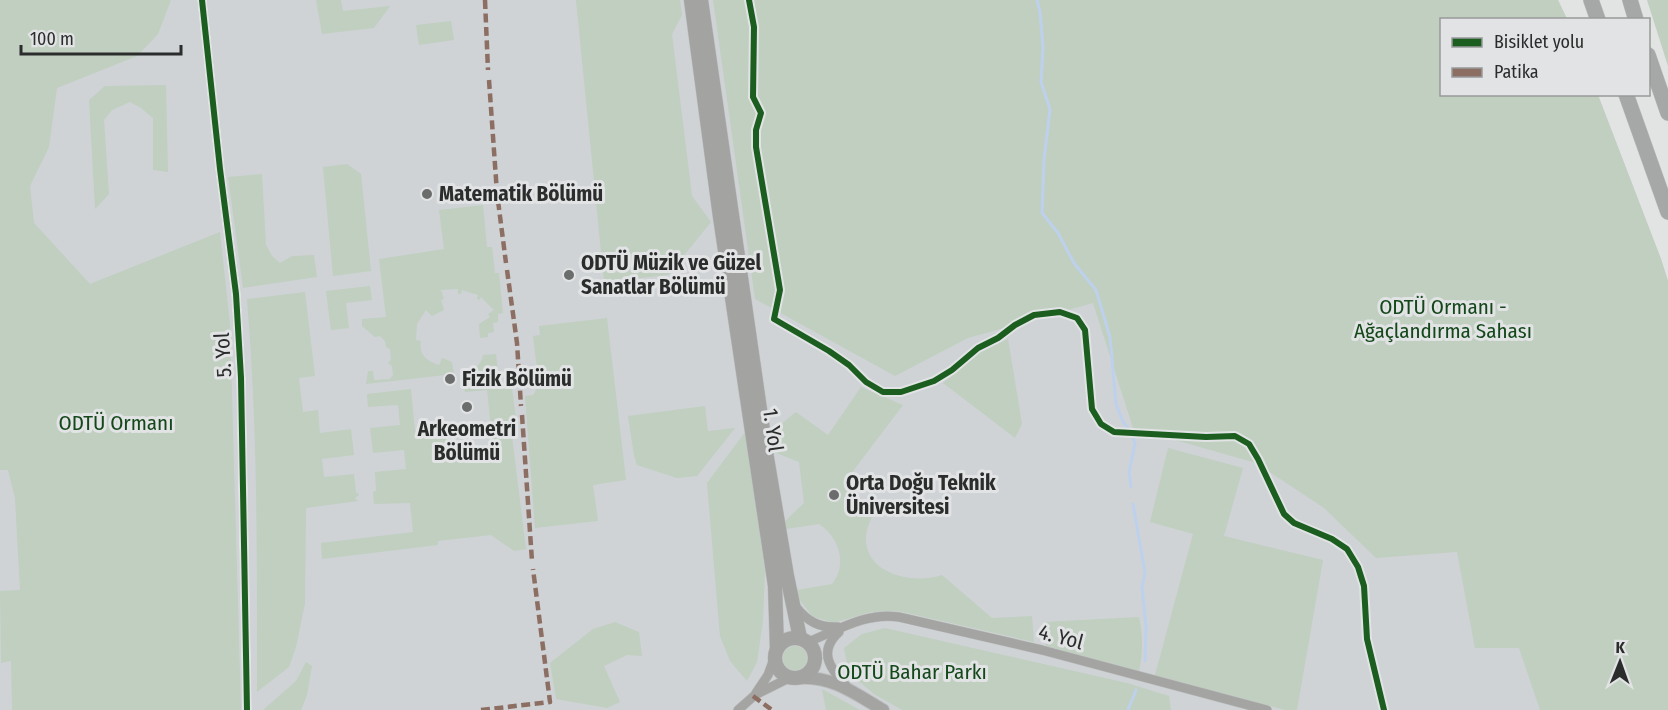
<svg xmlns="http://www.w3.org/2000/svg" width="1668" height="710" viewBox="0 0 1668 710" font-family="'Fira Sans Condensed',sans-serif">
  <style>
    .built { fill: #cfd3d6 }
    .green { fill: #c0cfc0 }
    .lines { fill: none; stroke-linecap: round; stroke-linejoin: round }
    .stream { stroke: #bed1ec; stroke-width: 3 }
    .minor-casing { stroke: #bdbebe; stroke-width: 10 }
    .tertiary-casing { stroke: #bdbebe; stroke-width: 14 }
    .secondary-casing { stroke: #bdbebe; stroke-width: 15 }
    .primary-casing { stroke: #bdbebe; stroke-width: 16 }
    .minor { stroke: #a4a4a3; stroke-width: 9 }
    .tertiary { stroke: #a4a4a3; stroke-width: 12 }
    .secondary { stroke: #a3a3a2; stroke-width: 14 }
    .primary { stroke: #a6a7a7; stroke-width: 15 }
    .quiet { stroke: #8d6e63; stroke-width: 4.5; stroke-dasharray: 9 4.5; stroke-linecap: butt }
    .cycleway-casing { stroke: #e1e3e4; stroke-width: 10 }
    .cycleway { stroke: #1b5e20; stroke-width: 6 }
    .poi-dot { fill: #6b6c6c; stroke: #e1e3e4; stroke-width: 2 }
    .labels { text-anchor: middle; stroke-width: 6; stroke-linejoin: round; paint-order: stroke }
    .poi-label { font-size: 21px; font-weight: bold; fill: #2b2c2c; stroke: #e1e3e4; text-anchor: start }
    .park-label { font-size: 21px; fill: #14481a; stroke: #e1e3e4 }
    .street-label { font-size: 21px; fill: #2b2c2c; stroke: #e1e3e4 }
  </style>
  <rect width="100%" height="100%" fill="#e2e3e3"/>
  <polygon class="built" points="0,0 1558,0 1567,19 1442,20 1442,94 1598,95 1661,259 1668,281 1668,710 0,710"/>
  <g class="green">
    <polygon points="0,0 171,0 158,34 137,56 57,88 49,147 30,186 34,223 90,284 220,232 230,324 241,710 12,710 11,661 1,663 0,591 20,590 15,498 8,470 0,470"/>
    <polygon points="316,0 341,0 343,11 390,6 374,28 322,34"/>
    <polygon points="576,0 680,0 682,15 672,34 692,196 711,222 668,275 604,282"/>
    <polygon points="713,0 1558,0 1567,19 1442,20 1442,94 1598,95 1661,259 1668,281 1668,710 1540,710 1519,648 1475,648 1457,552 1376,558 1324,508 1256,463 1133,428 1093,303 968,338 895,376 755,299"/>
    <polygon points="1647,0 1668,0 1668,66"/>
    <polygon points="451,21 454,40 419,45 416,25"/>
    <polygon points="166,85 168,172 153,170 153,118 141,108 130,102 112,110 104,120 109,194 95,209 89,100 105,86"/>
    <polygon points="347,164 361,174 371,271 333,276 323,167"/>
    <polygon points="262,174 266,245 272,256 280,263 292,256 314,255 317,277 243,288 228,177"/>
    <path d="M483,205l4,42h5l3,26h4l4,40 -5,1v8l-5,1 1,9 -6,1v4l-8,1 -1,-14 11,-7 -2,-3 6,-4 -13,-13 -2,3 -2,-1 1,-4 -16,-5 -1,4h-3v-5l-17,1 3,9 -3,1 3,10 -12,6 -6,-6 -9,14 -1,16 5,1c-3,14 7,21 18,24l3,-7 10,4 2,12 -88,10 2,-13h5l1,9 16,-1 3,-4 -1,-9 -4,-3 3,-3 -1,-11 -4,-2 -1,-6 -5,-5 -5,1 -13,-11v-7l24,-2 -7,-58 65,-10 -5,-39z"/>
    <polygon points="370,286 372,300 346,303 349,328 331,330 326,291"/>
    <path d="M305,292l10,84 -16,2 4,34 15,-2 2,23 31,-4 3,26 -32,4 2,18 30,-3 2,19h2l1,2 -4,3 3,3 -52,7 -1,95 -9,44 -7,20 -32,25c0,-131 1,-262 -10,-393z"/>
    <polygon points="607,318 626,480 593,485 598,521 535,528 525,396 533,395 539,385 533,336 540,335 539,326"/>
    <polygon points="1008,339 1022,424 1015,438 943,383 981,351"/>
    <path d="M496,354l2,17 -33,4v-5c10,-1 16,-4 18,-15z"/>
    <polygon points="499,381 500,389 512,388 516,419 510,420 526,549 514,551 491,535 438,541 438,545 322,559 321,543 413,532 410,503 374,504 373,492 376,491 375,472 406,469 404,450 373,453 370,428 400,425 398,405 368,407 367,394 411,389 415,431 445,428 449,461 466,459 467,463 477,462 477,458 494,456 487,390 465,392 464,385"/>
    <path d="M861,387l42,18 -59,78 31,28c-5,9 -10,20 -9,31 3,34 50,42 76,33l50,43 40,-2 2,26 -136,-31 -27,1 -38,11 -21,-7 -13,-17 -2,-9 35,-6c16,-20 7,-47 -13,-60l-33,5 -2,-7 20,-19 -5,-41 -25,-10 -3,-20 25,-20 32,23z"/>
    <polygon points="705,406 708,431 735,428 697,476 677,478 637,465 634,456 628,416"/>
    <polygon points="746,431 765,572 763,620 757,662 747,681 730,661 720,636 707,483"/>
    <polygon points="1168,448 1243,468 1224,536 1323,560 1297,710 1285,710 1155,675 1193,534 1150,522"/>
    <path d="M1139,617c4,17 4,37 0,54l-93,-25 -2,-24z"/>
    <polygon points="615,622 639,632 642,656 627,655 604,666 620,702 607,708 556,699 550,663 593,629"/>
    <polygon points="885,628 1127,683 1169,696 1171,710 902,710 874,694 849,673 844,648 862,634"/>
    <circle cx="795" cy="658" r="12"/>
    <polygon points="306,662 312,666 307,695 301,710 263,710 296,681"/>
    <polygon points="822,689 860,710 826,710"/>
  </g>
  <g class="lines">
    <g class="stream">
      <polyline points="1037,0 1040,12 1043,47 1041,82 1050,109 1044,160 1042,213 1058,233 1074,263 1096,290 1110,337 1116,404 1123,422 1131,432 1135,444 1129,472 1131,487"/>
      <polyline points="1133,504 1145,573 1142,587 1146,626 1145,661"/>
      <polyline points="1128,710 1136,690"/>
    </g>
    <defs>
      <g id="minor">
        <polyline points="202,0 220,169 236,294 241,378 247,710"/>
        <path d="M796,607c11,14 23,21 42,20"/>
        <path d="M839,632c-23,21 -7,38 9,56"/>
        <path d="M808,642c30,-12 58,-30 91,-25l143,33 225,60"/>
        <polyline points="756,693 768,675 775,656"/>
        <polyline points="738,710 755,695 791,677"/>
      </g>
      <path id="tertiary" d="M798,678c35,-2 56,15 85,32"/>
      <g id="secondary">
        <polyline points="691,0 720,217 775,586 777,649"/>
        <polyline points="701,0 767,458 787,576 800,638"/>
        <circle cx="795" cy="658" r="20"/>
      </g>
      <g id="primary">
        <polyline points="1591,0 1598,20"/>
        <polyline points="1630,0 1636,20"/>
        <polyline points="1648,55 1668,113"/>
        <polyline points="1626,94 1668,212"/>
      </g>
    </defs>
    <use href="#minor" class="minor-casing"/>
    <use href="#tertiary" class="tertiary-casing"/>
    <use href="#secondary" class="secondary-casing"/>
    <use href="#primary" class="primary-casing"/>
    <use href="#minor" class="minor"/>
    <use href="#tertiary" class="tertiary"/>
    <use href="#secondary" class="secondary"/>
    <use href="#primary" class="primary"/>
    <g class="quiet">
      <polyline points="485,0 488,70"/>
      <polyline points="489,80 497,193 506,263"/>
      <polyline points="507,270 517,343 521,406"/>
      <polyline points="522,415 532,561"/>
      <polyline points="753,696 772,710"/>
      <polyline points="481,710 550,702 533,569"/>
    </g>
    <defs>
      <g id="cycleway">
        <polyline points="202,0 220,169 236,294 241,378 247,710"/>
        <polyline points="749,0 754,27 753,97 761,113 756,130 756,147 780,290 774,319 829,351 849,365 866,382 883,392 901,392 934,381 952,370 978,348 998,338 1015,325 1034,315 1060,312 1077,318 1085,330 1092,409 1101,424 1114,432 1206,437 1235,436 1249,444 1258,459 1284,514 1294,523 1332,539 1347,549 1358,567 1364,586 1367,639 1384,710"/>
      </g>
    </defs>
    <use href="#cycleway" class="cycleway-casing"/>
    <use href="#cycleway" class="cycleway"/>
  </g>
  <g class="poi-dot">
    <circle cx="427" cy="194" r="6"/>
    <circle cx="569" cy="275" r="6"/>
    <circle cx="450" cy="379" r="6"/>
    <circle cx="467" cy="407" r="6"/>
    <circle cx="834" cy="495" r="6"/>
  </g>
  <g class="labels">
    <g class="poi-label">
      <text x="439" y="201">Matematik Bölümü</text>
      <text x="581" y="270">ODTÜ Müzik ve Güzel<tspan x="581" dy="24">Sanatlar Bölümü</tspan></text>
      <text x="462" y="386">Fizik Bölümü</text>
      <text x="467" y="436" text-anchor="middle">Arkeometri<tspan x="467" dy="24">Bölümü</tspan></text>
      <text x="846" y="490">Orta Doğu Teknik<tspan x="846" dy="24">Üniversitesi</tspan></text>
    </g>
    <g class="park-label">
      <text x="1443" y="314">ODTÜ Ormanı -<tspan x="1443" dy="24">Ağaçlandırma Sahası</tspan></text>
      <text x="116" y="430">ODTÜ Ormanı</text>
      <text x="912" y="679">ODTÜ Bahar Parkı</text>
    </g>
    <g class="street-label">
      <text transform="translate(223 355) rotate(-93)" y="7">5. Yol</text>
      <text transform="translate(773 430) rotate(82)" y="7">1. Yol</text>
      <text transform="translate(1061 637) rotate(15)" y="7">4. Yol</text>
    </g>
  </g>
  <rect x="1440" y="18" width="210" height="78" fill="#e1e3e4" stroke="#989a9a" stroke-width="1.5"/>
  <rect x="1452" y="38" width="30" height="9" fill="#1b5e20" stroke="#989a9a" stroke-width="1.5"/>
  <text x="1494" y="48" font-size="18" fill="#2b2c2c">Bisiklet yolu</text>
  <rect x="1452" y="68" width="30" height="9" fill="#8d6e63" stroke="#989a9a" stroke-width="1.5"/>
  <text x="1494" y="78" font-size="18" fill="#2b2c2c">Patika</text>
  <g transform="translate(1620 662) rotate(1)" stroke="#e1e3e4" stroke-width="4.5" paint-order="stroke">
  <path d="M0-4.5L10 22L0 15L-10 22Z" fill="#2b2c2c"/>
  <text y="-9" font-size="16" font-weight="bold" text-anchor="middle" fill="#2b2c2c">K</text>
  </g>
  <path d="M21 45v9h160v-9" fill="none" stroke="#2b2c2c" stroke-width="3"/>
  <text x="30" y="45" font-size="18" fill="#2b2c2c" stroke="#e1e3e4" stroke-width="4.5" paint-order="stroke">100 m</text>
</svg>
